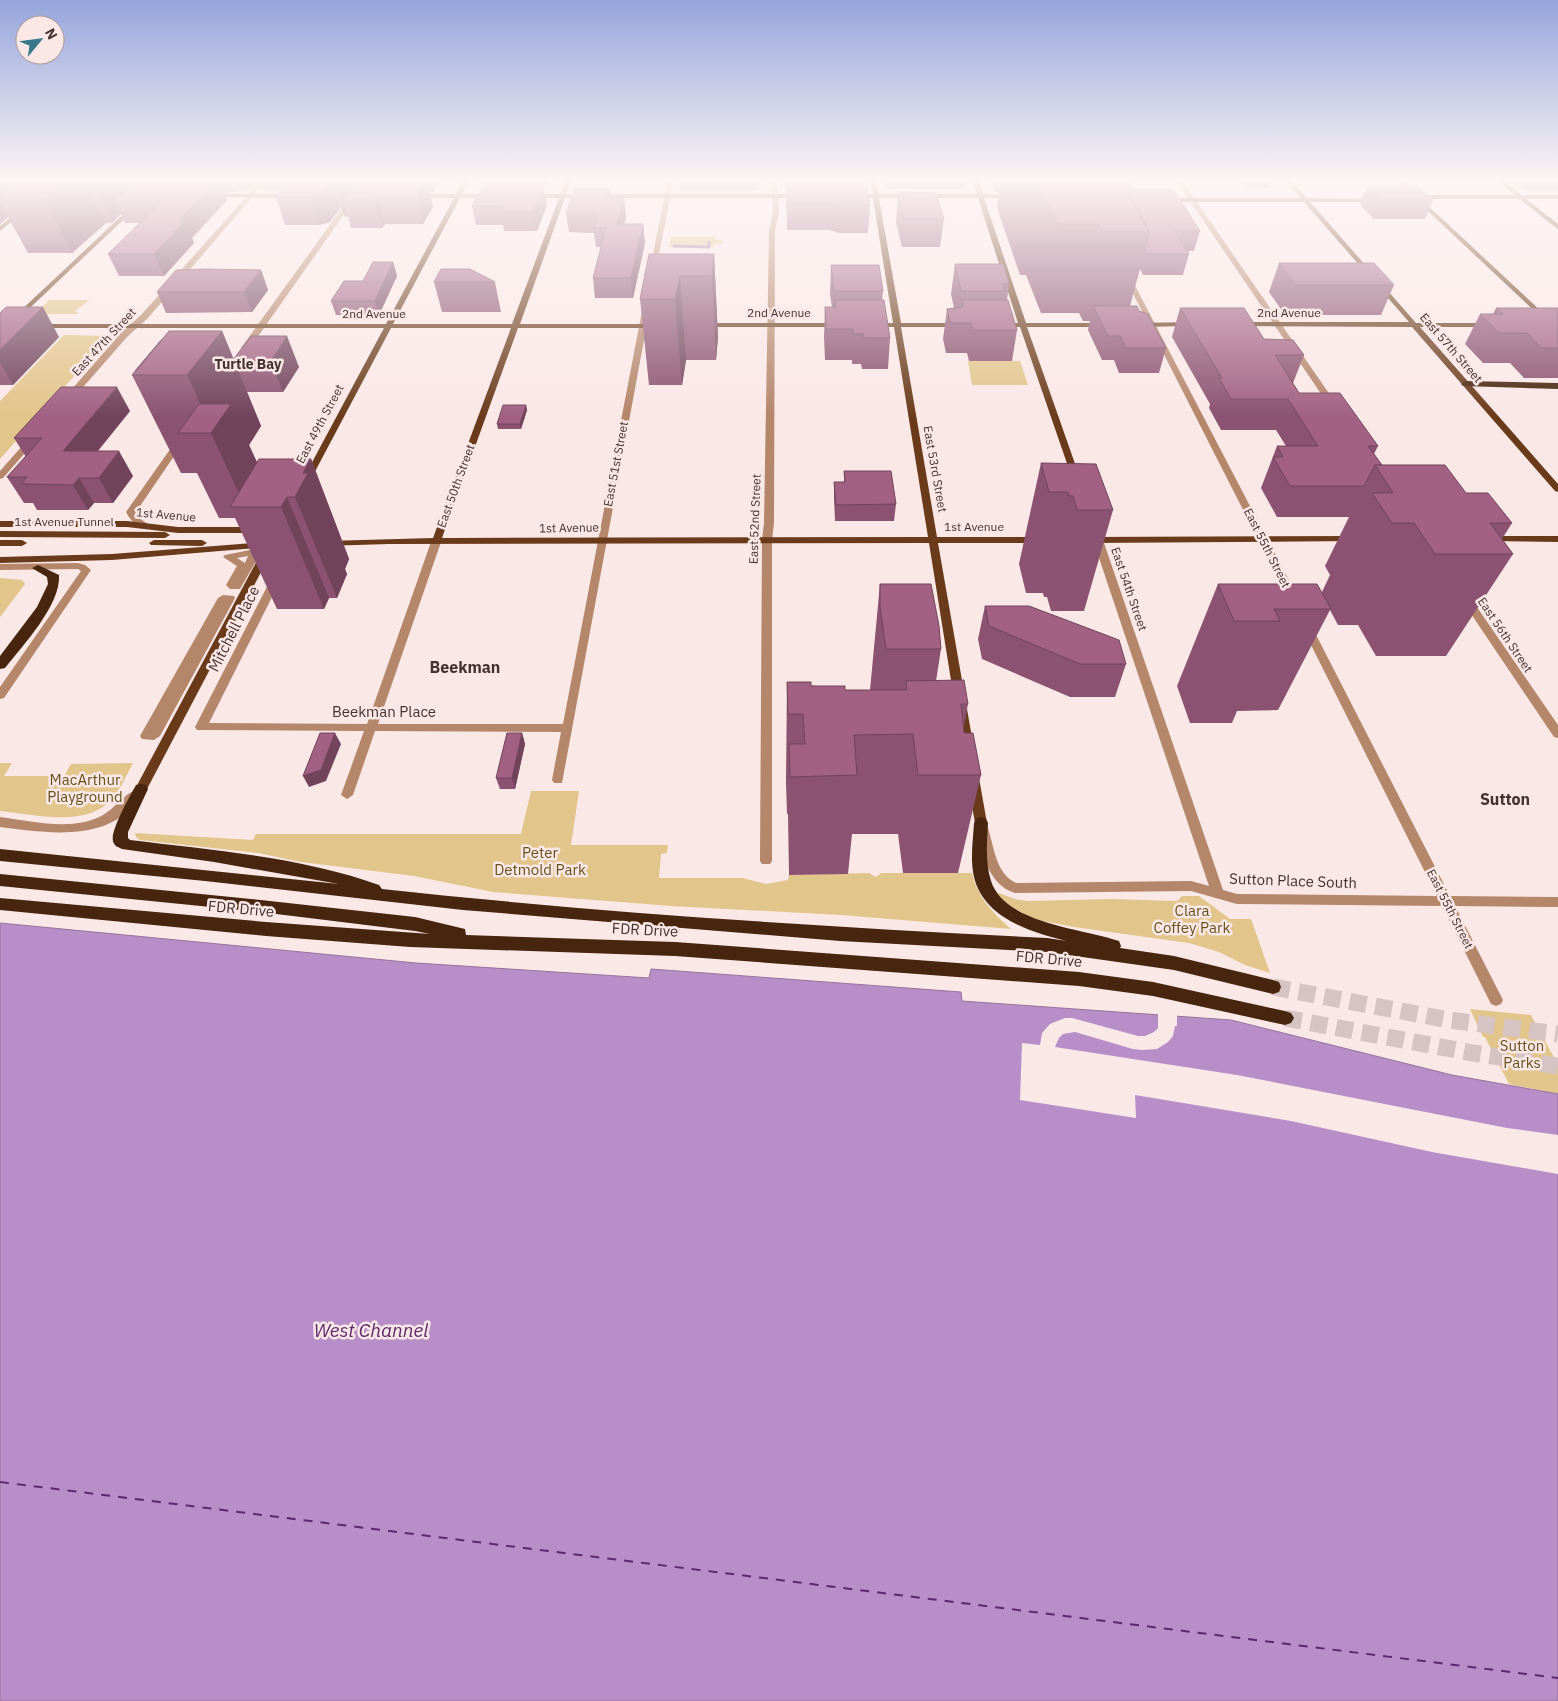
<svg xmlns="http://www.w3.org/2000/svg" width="1558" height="1701" viewBox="0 0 1558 1701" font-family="'IBM Plex Sans',sans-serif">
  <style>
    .green { fill: #e2c58b }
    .water { fill: #b88ec9; stroke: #95729b }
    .pier { fill: #fae8e7 }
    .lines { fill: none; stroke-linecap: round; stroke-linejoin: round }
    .stream { stroke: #95729b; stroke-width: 3 }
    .ferry { stroke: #5c286e; stroke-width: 2; stroke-dasharray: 9 8; stroke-linecap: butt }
    .highway-tunnel { stroke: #d5c4c3; stroke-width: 17; stroke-dasharray: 17 9; stroke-linecap: butt }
    .minor { fill: #b4866a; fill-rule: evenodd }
    .major { fill: #693b1b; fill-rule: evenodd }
    .highway { fill: #47250e; fill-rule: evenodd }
    .wall { fill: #8b5371 }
    .shaded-wall { fill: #71445c }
    .building { fill: #a26183; stroke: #71445c }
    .labels { text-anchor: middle; stroke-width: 5; stroke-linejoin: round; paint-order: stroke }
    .far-street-label { font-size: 12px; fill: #433231; stroke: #fae8e7 }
    .far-neighbourhood-label { font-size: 14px; font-weight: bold; fill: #433231; stroke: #fae8e7 }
    .street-label { font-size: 15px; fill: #433231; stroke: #fae8e7 }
    .park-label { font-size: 15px; fill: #68511d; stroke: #fae8e7 }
    .neighbourhood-label { font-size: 16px; font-weight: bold; fill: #433231; stroke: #fae8e7 }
    .near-water-label { font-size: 19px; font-style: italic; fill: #5c286e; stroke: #fae8e7 }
  </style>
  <rect width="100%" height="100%" fill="#fae8e7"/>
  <g class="green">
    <polygon points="671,237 715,237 715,240 722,240 722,244 714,244 713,247 669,247"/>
    <polygon points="49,300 90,300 75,311 79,314 35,314"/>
    <polygon points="64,335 110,336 0,459 0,401"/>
    <polygon points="968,361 1020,361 1028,385 972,385"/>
    <polygon points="0,578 22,580 25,584 0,617"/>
    <path d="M0,763h12l-8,13h60l7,-12 62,-1c-7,13 -14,30 -25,40 -26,24 -76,11 -108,8z"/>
    <path d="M531,791h48l-8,54h97l-1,8 -6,1 -2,24h84l23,6 22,-4 1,-5 80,-2 7,4 5,-4h91c6,25 21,40 39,56l-170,-14 -170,-9 -178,-14 -79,-16 -113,-14 -43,-9 -118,-13 -4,-3 -1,-4 118,7 3,-6h265z"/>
    <polygon points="996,892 1015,899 1028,901 1112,899 1177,901 1182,896 1199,896 1230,919 1251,919 1270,973 1245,965 1219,952 1189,943 1074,927 1033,919 1004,902"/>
    <polygon points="1470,1009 1531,1015 1558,1065 1558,1094 1509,1084 1485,1037 1483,1037"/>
  </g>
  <polygon class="water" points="0,923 416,963 649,978 651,969 961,992 962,1001 1231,1020 1452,1075 1558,1094 1558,1701 0,1701"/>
  <polygon class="pier" points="1158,1013 1177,1014 1177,1026 1175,1026 1173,1036 1168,1042 1157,1049 1142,1050 1133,1049 1075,1032 1063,1034 1059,1038 1055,1047 1237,1075 1507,1128 1558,1135 1558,1174 1432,1152 1291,1121 1135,1095 1136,1118 1020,1100 1022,1043 1040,1045 1042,1033 1050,1024 1065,1018 1072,1018 1138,1036 1145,1036 1154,1032 1158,1028"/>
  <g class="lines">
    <polyline class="stream" points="674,246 709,247 709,242"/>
    <polyline class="ferry" points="0,1482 1558,1678"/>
    <g class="highway-tunnel">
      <polyline points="1273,987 1449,1020 1558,1034"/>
      <polyline points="1285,1018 1473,1053 1558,1066"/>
    </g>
    <g class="minor">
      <polygon points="262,179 268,179 148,318 127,337 71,401 65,401 65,397 121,333 142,314"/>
      <polygon points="363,179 369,179 247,352 241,352 241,348"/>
      <polygon points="668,179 674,179 656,269 653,271 650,269"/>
      <polygon points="771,179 777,179 779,212 775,231 774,523 772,540 772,861 770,864 762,864 760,861 762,540 764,523 769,231 773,212"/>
      <polygon points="1175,179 1181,179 1337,405 1336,407 1330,407"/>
      <polygon points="1395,179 1401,179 1419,196 1419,198 1415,198"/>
      <polygon points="1125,275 1130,276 1298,598 1297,600 1289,600 1288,598 1124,276"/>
      <polygon points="642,311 649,313 562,783 554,783 552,780 561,732 375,731 353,795 347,799 341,795 364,731 197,730 195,727 272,577 277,574 282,577 209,723 367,724 431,542 436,539 441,542 378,724 563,724"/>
      <polygon points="31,436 38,438 3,478 0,479 0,471"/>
      <path d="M178,438l7,2 -49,72 2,5 11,8 -5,3c-9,-3 -14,-8 -18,-16z"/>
      <path d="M1098,537l5,3 120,350 14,4 200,2 -136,-271 1,-2h8l140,273 108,1v10l-103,-1 48,94 -2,4 -5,2 -5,-2 -49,-98 -205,-2 -46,-13 -176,2c-28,-9 -32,-40 -39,-65l2,-3h8l2,3c6,19 8,46 28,55l175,-2 18,5 -116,-346z"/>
      <path d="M250,550l9,6 -19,33h-10l-4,-4 11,-19 -14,-9 2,-2zM248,556l-3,7 -8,-5z"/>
      <polygon points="78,563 85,565 91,570 4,698 0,699 0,687 81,571 78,569 0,570 0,564"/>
      <polygon points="223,595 234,596 235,598 160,736 154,740 142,739 140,736 218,598"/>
      <polygon points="1466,596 1470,597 1558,725 1558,738 1554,737 1461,599"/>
      <path d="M136,790l6,4c-29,50 -95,39 -142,33v-10c32,4 73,15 103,-2 11,-6 22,-22 33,-25z"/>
    </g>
    <g class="major">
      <polygon points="464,179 470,179 462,194 494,194 497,196 494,198 460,198 393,324 512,324 559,198 529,198 526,196 529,194 560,194 566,179 572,179 566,194 802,194 805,196 802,198 565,198 520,324 658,324 662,326 658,328 518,328 442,538 928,537 894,327 873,327 869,325 873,323 893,323 873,198 852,198 849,196 852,194 873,194 870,179 876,179 879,194 977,194 972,179 978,179 983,194 1016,195 1014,198 984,198 1026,323 1106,323 1110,325 1106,327 1027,327 1080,478 1076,481 1072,478 1020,327 1001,327 997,325 1001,323 1018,323 978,198 879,198 901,323 961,323 965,325 961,327 901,327 937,537 1042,537 1047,540 1042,543 938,543 974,749 972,752 968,753 962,749 929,543 389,544 324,546 322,544 327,541 433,538 511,328 391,328 310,481 306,484 302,481 384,328 36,328 32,326 36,324 386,324 454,198 414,198 411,196 414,194 456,194"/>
      <polygon points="1284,179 1290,179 1307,198 1379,199 1377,202 1310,202 1416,323 1494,323 1495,325 1491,327 1420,327 1558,484 1558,492 1555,491 1412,327 1235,326 1234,324 1238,322 1409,322 1304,202 1164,202 1161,200 1164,198 1301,198"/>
      <polygon points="1495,179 1501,179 1522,195 1558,195 1558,199 1526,199 1558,224 1558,229 1519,199 1421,199 1558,327 1558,333 1415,199 1410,197 1413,195 1515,195"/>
      <polygon points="209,194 292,194 295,196 292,198 207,197"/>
      <polygon points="132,206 137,207 0,336 0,330"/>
      <polygon points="21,209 26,210 0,231 0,226"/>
      <polygon points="1194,322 1195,324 1191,326 1138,327 1134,325 1138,323"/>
      <polygon points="698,323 841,323 845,325 841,327 698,327"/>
      <polygon points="0,521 127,521 178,527 257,527 262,530 257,533 178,533 127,527 0,527"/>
      <polygon points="0,531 165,532 170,535 165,538 0,537"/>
      <polygon points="1354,536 1357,537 1357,541 1089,543 1084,540 1089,537"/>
      <polygon points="1487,536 1558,536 1558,542 1484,541 1484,537"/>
      <polygon points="0,540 22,540 27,543 22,546 0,546"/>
      <polygon points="154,540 202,540 207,543 202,546 151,545 149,543"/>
      <polygon points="264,542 269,545 267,547 112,560 0,563 0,557 112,554"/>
      <polygon points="265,552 270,555 147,789 145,792 137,792 135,789 260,555"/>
      <polygon points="973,774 979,778 987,823 985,826 977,826 975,823 967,778"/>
    </g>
    <g class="highway">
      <polygon points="1466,381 1558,383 1558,389 1463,386 1461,384"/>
      <path d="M38,565l21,10c2,30 -36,70 -54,93l-5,1v-13l37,-49 11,-23 -1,-7 -15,-9z"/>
      <path d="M141,784l5,1 2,4 -20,43v6l2,2c81,10 172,17 249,45l3,4c221,24 443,38 665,49l20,3c-37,-9 -83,-23 -93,-64 -4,-18 -1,-36 0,-54l2,-4 5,-2 5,2 2,4c-1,19 -3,39 3,58 14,43 91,47 128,60l2,5 -1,2 54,8 99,24 6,2 2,5 -2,5 -6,2 -99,-24 -127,-18 -207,-11 -377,-31 -258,-29 -205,-20v-12l339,35 -125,-22 -92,-13c-4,-2 -8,-3 -9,-8 -3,-10 17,-45 23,-56z"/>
      <polygon points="0,874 251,899 415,917 465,929 466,935 675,942 1079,972 1153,982 1285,1011 1291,1013 1294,1018 1291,1023 1285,1025 1153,996 1079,986 675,956 410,947 266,936 0,910 0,898 266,922 430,934 415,931 251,911 0,886"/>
    </g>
  </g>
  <g class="wall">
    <polygon points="0,179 354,179 353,179 360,182 366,179 441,179 433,192 429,192 433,207 423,224 385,224 382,228 351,228 348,216 345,217 337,192 336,192 341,207 330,222 319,225 285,225 276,197 281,190 261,190 258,181 250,190 237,190 235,192 225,192 227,200 192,238 194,243 164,276 119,276 108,254 140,223 125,223 121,214 112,223 106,223 72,253 28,253 8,217 0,224"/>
    <polygon points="481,179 548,179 544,189 547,205 537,231 504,231 503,225 476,225 472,206 483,185"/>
    <polygon points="679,179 759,179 759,190 680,190"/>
    <polygon points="786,179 861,179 861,185 870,205 868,233 839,233 830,230 787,230"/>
    <polygon points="885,179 966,179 965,189 887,189"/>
    <polygon points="990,179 1131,179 1129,185 1131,189 1200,231 1194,251 1187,251 1189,254 1183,275 1143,275 1140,269 1130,306 1139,311 1166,348 1159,373 1119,373 1114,360 1102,360 1088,330 1090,321 1083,321 1079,313 1041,313 1026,275 1020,275 997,208 999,192 995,192"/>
    <polygon points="1238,179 1273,179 1270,188 1245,188"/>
    <polygon points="1509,179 1558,179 1558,190 1523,190"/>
    <polygon points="1367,186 1433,200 1425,219 1374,219 1360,205"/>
    <polygon points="609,188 610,198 626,217 624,224 643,224 645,243 633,298 595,298 593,278 601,247 596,247 594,233 569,232 566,213"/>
    <polygon points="899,192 944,219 940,247 902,247 896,222 898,195 899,195"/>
    <polygon points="714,254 718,337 716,360 686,360 682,385 649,385 640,299"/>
    <polygon points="393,262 397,276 379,315 336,315 331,301"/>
    <polygon points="1279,263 1394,285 1381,315 1285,315 1269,292"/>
    <polygon points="955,264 1009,283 1007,300 1017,330 1012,361 969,361 967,353 946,353 943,339 947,309 954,308 951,294"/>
    <polygon points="831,265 883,291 882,300 890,338 888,369 862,369 861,364 852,364 852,360 825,360 824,337 825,307 832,307 830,294"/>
    <polygon points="261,270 268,290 252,312 166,313 157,292"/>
    <polygon points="434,282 495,282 501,312 442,312"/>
    <polygon points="1180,308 1264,339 1304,355 1293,383 1299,393 1378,446 1374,454 1382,465 1466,493 1512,523 1502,539 1513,554 1446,656 1376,656 1358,625 1338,625 1330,610 1278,710 1237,711 1232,723 1190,723 1177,686 1218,584 1322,592 1330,575 1325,566 1349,517 1277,517 1261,488 1277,446 1286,446 1276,430 1221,430 1209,408 1210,404 1172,337"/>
    <polygon points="1496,308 1558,308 1558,378 1524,378 1510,363 1483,363 1465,344 1480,314 1493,314"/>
    <polygon points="0,313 59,337 13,385 0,385"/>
    <polygon points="222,331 234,360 251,336 299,367 283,392 247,392 261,426 249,445 257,462 311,459 349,559 345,569 347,574 337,598 329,598 324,609 277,609 235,518 219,518 197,473 181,473 132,375 136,371 135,371"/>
    <polygon points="526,405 527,410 521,429 498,429 497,424"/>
    <polygon points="130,411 98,451 133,476 113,503 94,503 88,510 37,510 33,503 24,503 7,477 26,457 14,438"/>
    <polygon points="1041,463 1113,510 1084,611 1051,611 1047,597 1044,597 1043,593 1026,593 1019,564"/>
    <polygon points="844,471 896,504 894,521 835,521 834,498 834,482 844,482"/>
    <polygon points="880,584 941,649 936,681 968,704 964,726 964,733 981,775 958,873 903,873 898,834 852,834 848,874 789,875 788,814 787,814 786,783 787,682 845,690 870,690"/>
    <polygon points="985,606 1126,664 1115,697 1070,697 982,659 978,639"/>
    <polygon points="522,733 525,744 515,789 500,789 496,778"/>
  </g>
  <g class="shaded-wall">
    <polygon points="70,179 85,179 106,223 72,253 45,199"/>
    <polygon points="92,179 127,179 136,200 115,201 121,214 112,223"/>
    <polygon points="219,179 227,200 192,238 194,243 164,276 154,254 178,221"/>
    <polygon points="230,179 233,179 237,190 235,192"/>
    <polygon points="246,179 257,179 258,181 250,190"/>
    <polygon points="340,179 354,179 348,186 359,183 343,200 348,216 345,217 336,190 343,188"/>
    <polygon points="418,179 423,179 424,183 426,179 433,207 423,224 417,196"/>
    <polygon points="429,179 441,179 433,192"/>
    <polygon points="540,179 548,179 544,189 547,205 537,231 533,212 542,190"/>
    <polygon points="1124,179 1131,179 1128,188"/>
    <polygon points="325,180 325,179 332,179 332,180 333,180 341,207 330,222 319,225 310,197"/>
    <polygon points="609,188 611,207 606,198"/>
    <polygon points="377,196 385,224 382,228 374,200"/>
    <polygon points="624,198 626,217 619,243 617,224"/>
    <polygon points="0,201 8,217 0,224"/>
    <polygon points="643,224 645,243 633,298 631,278"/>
    <polygon points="714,254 718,337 716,360 712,276"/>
    <polygon points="393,262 397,276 379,315 375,301"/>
    <polygon points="261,270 268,290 252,312 244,292"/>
    <polygon points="680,276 686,360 682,385 675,299"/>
    <polygon points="43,307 59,337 13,385 0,362 0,350"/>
    <polygon points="222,331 261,426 249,445 268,488 245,507 211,433 213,431 187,375"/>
    <polygon points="287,336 299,367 283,392 271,361"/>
    <polygon points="117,387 130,411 77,476 63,451"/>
    <polygon points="526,405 527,410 521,429 520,424"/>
    <polygon points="119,451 133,476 113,503 99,478"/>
    <polygon points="311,459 349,559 345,569 347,574 337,598 295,497 303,473"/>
    <polygon points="79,478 94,503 88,510 73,485"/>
    <polygon points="287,497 329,598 324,609 281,507"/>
    <polygon points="335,733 341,744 326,781 309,787 303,776"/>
    <polygon points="522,733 525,744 515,789 512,778"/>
  </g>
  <g class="building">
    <polygon points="24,179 70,179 45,199 0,198"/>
    <polygon points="140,179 219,179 178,221 185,221 154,254 108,254 162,201 115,201"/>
    <polygon points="291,179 325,179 325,180 333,180 322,194 310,197 276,197"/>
    <polygon points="344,179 359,179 359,182 362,179 418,179 417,179 426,179 417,196 377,196 374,200 343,200 359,183 336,190"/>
    <polygon points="786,179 842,179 867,187 870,205 840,205 831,202 787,202"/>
    <polygon points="1031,179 1125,179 1131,188 1124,188 1149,232 1103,232 1098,224 1058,224 1042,188 1035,188"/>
    <polygon points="485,182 538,182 544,187 533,212 501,212 503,206 472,206"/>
    <polygon points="1367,186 1418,186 1433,200 1382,200"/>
    <polygon points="575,188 609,188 606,198 624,198 617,224 643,224 631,278 593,278 606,228 594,228 598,213 566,213"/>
    <polygon points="1131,189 1173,189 1200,231 1175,231 1189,254 1148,254 1145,249 1149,232 1146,226 1147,226 1129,196"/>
    <polygon points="899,192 936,193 944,219 904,219 898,195 900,194"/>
    <polygon points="649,254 714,254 712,276 680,276 675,299 640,299"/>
    <polygon points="373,262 393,262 375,301 331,301 344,281 363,281"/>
    <polygon points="1279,263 1374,263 1394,285 1296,285"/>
    <polygon points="955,264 1003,264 1009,283 1003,283 1005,291 961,291"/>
    <polygon points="831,265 879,265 883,291 834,291"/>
    <polygon points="206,269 261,270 244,292 157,292 176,270"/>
    <polygon points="441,269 470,269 495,282 434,282"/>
    <polygon points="835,300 884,300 890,338 864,338 863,334 854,334 853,329 826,329 825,307 836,307"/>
    <polygon points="962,300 1008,300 1017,330 973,330 971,323 950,323 947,309 963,307"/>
    <polygon points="1093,306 1137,306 1139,311 1148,314 1166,348 1126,348 1120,336 1108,336"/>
    <polygon points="6,307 43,307 0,350 0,313"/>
    <polygon points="1180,308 1244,308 1264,339 1293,340 1304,355 1275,355 1299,393 1340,393 1378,446 1368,446 1382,465 1375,465 1364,486 1290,486 1273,457 1283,457 1277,446 1318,446 1288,399 1231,399 1219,378 1222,378"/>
    <polygon points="1496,308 1558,308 1558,348 1542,348 1527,333 1499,333 1480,314 1503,314"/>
    <polygon points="169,331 222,331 187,375 132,375"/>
    <polygon points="251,336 287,336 271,361 233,360"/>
    <polygon points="161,340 162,340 136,371 135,371"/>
    <polygon points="61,387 117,387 63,451 119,451 99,478 79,478 73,485 21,484 27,477 7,477 42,438 14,438"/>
    <polygon points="199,404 231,404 211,433 178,433"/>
    <polygon points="503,405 526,405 520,424 497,424"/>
    <polygon points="259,459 311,459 303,473 308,473 295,497 287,497 281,507 230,507"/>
    <polygon points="1041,463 1096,464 1113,510 1077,510 1073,496 1069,496 1068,492 1049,492"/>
    <polygon points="1375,465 1445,465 1466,493 1488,493 1512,523 1490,523 1513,554 1435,554 1414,523 1392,523 1372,493 1393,493"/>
    <polygon points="844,471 891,471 896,504 836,505 834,482 845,482"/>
    <polygon points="880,584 931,584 939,626 941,649 886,649 880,606"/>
    <polygon points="1218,584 1317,584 1331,609 1274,609 1280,621 1234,621"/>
    <polygon points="985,606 1029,606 1119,640 1126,664 1080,664 989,626"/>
    <polygon points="964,680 968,704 961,704 964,733 973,733 981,775 918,775 913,734 854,735 857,775 790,777 789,744 805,744 803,714 788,714 787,682 811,682 811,686 845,686 845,690 907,690 906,681"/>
    <polygon points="320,733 335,733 321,770 303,776"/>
    <polygon points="507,733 522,733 512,778 496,778"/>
  </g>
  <linearGradient id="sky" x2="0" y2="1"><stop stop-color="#95a5dc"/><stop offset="0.43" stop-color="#fdf5f4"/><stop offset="1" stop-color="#fdf5f4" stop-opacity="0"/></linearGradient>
  <rect width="1558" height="417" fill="url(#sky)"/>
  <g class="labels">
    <g class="far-street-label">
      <text x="779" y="317">2nd Avenue</text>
      <text x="1289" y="317">2nd Avenue</text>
      <text x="374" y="318">2nd Avenue</text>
      <text transform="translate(104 342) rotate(-47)" y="4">East 47th Street</text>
      <text transform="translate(1451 348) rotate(49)" y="4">East 57th Street</text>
      <text transform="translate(320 424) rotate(-62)" y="4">East 49th Street</text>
      <text transform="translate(616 464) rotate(-79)" y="4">East 51st Street</text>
      <text transform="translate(935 469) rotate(80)" y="4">East 53rd Street</text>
      <text transform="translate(456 486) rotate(-70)" y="4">East 50th Street</text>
      <text transform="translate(166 515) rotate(5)" y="4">1st Avenue</text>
      <text transform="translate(755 519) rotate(-88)" y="4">East 52nd Street</text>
      <text x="64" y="526">1st Avenue Tunnel</text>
      <text x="974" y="531">1st Avenue</text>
      <text transform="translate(569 528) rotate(-1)" y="4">1st Avenue</text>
      <text transform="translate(1267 548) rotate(63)" y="4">East 55th Street</text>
      <text transform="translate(1129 589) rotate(71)" y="4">East 54th Street</text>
      <text transform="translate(1505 635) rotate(56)" y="4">East 56th Street</text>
      <text transform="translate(1450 909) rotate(63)" y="4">East 55th Street</text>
    </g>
    <g class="far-neighbourhood-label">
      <text x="248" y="369">Turtle Bay</text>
    </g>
    <g class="street-label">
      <text transform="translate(234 629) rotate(-63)" y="5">Mitchell Place</text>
      <text x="384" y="717">Beekman Place</text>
      <text transform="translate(1293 881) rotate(2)" y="5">Sutton Place South</text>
      <text transform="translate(241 909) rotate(5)" y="5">FDR Drive</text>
      <text transform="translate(645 930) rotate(3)" y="5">FDR Drive</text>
      <text transform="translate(1049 959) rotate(5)" y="5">FDR Drive</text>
    </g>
    <g class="park-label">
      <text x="85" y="785">MacArthur<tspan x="85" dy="17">Playground</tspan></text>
      <text x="540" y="858">Peter<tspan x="540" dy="17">Detmold Park</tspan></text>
      <text x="1192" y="916">Clara<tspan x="1192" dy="17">Coffey Park</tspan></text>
      <text x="1522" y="1051">Sutton<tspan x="1522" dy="17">Parks</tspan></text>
    </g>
    <g class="neighbourhood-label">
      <text x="465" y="673">Beekman</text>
      <text x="1505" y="805">Sutton</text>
    </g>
    <g class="near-water-label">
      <text x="371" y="1337">West Channel</text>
    </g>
  </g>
  <g transform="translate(40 40) rotate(61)"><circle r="24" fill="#fae8e7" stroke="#b19f9e"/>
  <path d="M0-4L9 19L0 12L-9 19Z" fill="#38798c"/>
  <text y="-8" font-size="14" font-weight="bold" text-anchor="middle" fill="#433231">N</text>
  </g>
</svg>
